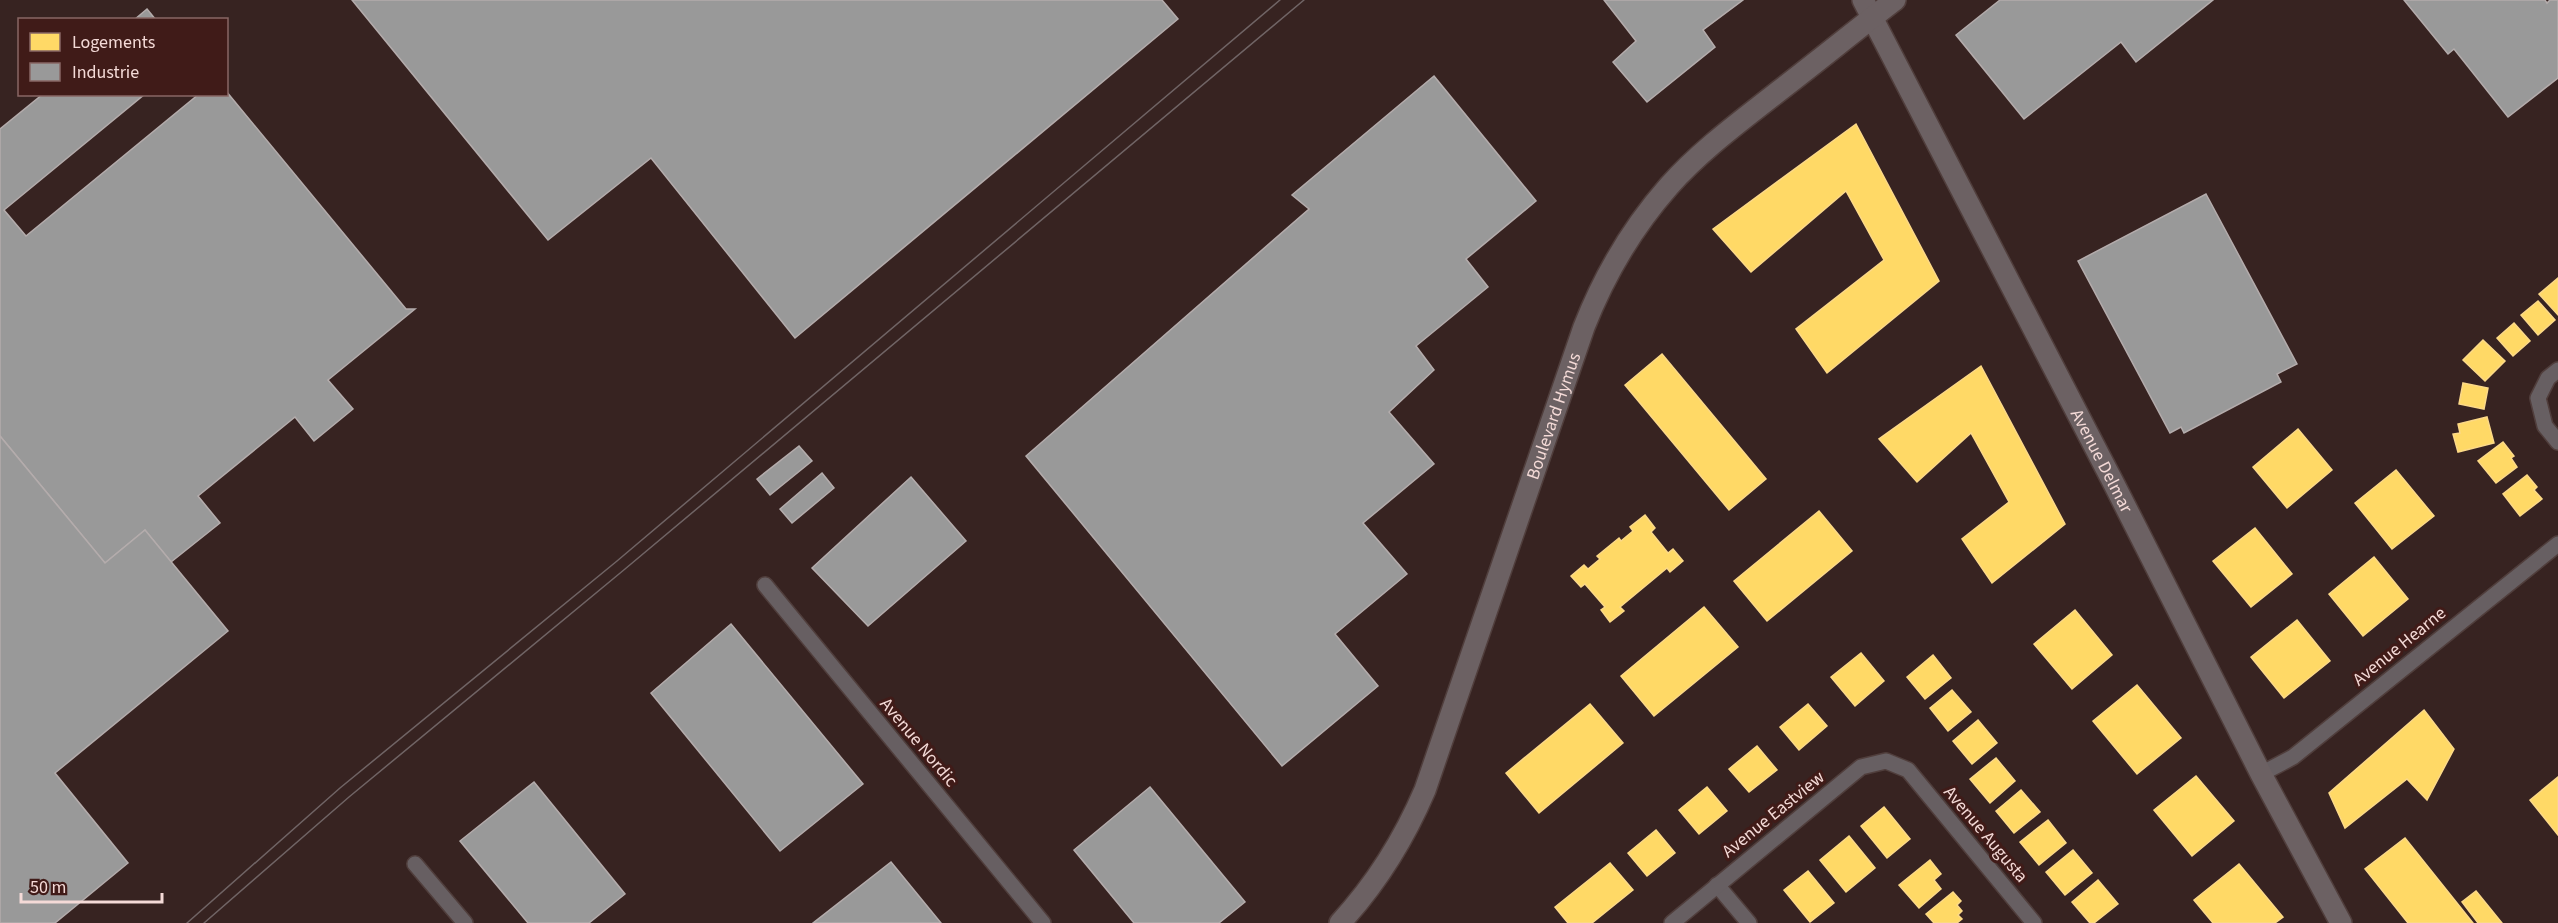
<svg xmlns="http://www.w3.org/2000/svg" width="2558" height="923" viewBox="0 0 2558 923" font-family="'Source Sans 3',sans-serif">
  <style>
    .homes { fill: #ffd966; stroke: #fcd988; stroke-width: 1.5 }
    .industry { fill: #999; stroke: #b4acac; stroke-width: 1.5 }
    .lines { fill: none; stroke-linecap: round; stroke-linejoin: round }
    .street-casing { stroke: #503e3c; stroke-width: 18 }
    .secondary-casing { stroke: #503e3c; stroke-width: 24 }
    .street { stroke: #675f62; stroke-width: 15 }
    .secondary { stroke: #6c6163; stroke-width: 21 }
    .tram { stroke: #706465; stroke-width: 1.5 }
    .labels { text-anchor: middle; stroke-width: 6; stroke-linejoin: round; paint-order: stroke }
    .street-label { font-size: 18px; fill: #f4dad7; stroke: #401b18 }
  </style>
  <rect width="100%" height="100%" fill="#372321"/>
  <g class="homes">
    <polygon points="1856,124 1939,281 1827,373 1796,329 1884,260 1846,191 1751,272 1713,229"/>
    <polygon points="2558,278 2558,315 2539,294"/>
    <polygon points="2538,301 2555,320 2538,335 2521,315"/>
    <polygon points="2514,323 2530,341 2513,356 2497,338"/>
    <polygon points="2483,340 2505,361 2485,381 2463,360"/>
    <polygon points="1662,354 1766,479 1729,510 1625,385"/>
    <polygon points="1981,366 2065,524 1992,583 1962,539 2009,502 1971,433 1917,482 1879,439"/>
    <polygon points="2463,383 2488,388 2484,409 2459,404"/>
    <polygon points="2487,417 2494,443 2458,452 2453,434 2460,433 2458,424"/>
    <polygon points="2298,429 2332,470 2287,508 2253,467"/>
    <polygon points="2503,442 2514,456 2511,458 2517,467 2496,483 2478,461"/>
    <polygon points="2396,470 2434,516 2392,549 2355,503"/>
    <polygon points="2527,475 2537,487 2534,490 2542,499 2520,516 2503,494"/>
    <polygon points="1819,511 1852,551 1767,621 1734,581"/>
    <polygon points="1645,515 1655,528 1651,532 1668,553 1673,549 1683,561 1670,572 1667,568 1620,607 1624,611 1610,622 1601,610 1605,607 1585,584 1581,587 1571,576 1584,565 1588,569 1600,559 1597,556 1619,538 1621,541 1633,531 1630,527"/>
    <polygon points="2255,528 2292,574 2251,607 2213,561"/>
    <polygon points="2374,557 2408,599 2363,636 2329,594"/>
    <polygon points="1704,607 1738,647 1654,716 1621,676"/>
    <polygon points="2075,610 2112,655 2072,689 2034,644"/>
    <polygon points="2297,620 2330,661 2284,698 2251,657"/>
    <polygon points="1861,653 1884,681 1855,706 1831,677"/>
    <polygon points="1933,655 1951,678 1925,699 1907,677"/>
    <polygon points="2137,685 2181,738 2137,774 2093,721"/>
    <polygon points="1952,690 1971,712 1948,731 1930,708"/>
    <polygon points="1590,704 1623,743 1539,813 1506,773"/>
    <polygon points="1808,704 1827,726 1799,750 1780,727"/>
    <polygon points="2424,710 2454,749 2427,800 2407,779 2345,828 2329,793"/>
    <polygon points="1978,720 1997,743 1972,764 1953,741"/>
    <polygon points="1757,746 1777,770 1749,792 1729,769"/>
    <polygon points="1996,758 2015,781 1990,803 1970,779"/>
    <polygon points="2196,776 2234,821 2192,856 2154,810"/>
    <polygon points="2558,777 2558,835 2530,800"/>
    <polygon points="1707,787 1727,811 1699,834 1679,810"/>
    <polygon points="2021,790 2040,812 2014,833 1996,811"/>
    <polygon points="1884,807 1910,839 1887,858 1861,826"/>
    <polygon points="2048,820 2066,843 2039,865 2020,842"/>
    <polygon points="1656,830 1675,853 1647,876 1628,853"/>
    <polygon points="1849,836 1875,868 1846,892 1820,860"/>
    <polygon points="2405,838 2473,923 2408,923 2365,869"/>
    <polygon points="2073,850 2092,873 2065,895 2046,872"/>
    <polygon points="1930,860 1941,874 1934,880 1941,889 1919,908 1899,885"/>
    <polygon points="1610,863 1633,890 1592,923 1568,923 1555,907"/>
    <polygon points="2239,864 2283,917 2275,923 2213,923 2194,900"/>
    <polygon points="1808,871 1834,903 1810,922 1784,890"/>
    <polygon points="2098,880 2118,904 2094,923 2090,923 2072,902"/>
    <polygon points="2476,891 2502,923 2478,923 2462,902"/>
    <polygon points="1953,892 1961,901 1957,905 1962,911 1958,915 1962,919 1957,923 1934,923 1926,914"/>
  </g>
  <g class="industry">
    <polygon points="352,0 1162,0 1178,19 795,338 651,158 548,240"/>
    <polygon points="1604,0 1743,0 1703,30 1715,47 1647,102 1613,62 1636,41"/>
    <polygon points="2000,0 2213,0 2136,62 2121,42 2024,119 1956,35"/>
    <polygon points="2404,0 2545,0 2547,3 2550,0 2558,0 2558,78 2508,117 2454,49 2448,54"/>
    <polygon points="147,9 156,20 134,20"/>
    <polygon points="1434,76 1536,201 1466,259 1488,287 1416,346 1434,370 1389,412 1434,464 1363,523 1407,574 1335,634 1378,686 1282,766 1026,456 1309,209 1292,195"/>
    <polygon points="226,91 406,309 415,309 328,380 353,409 314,441 295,417 198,496 220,523 171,562 145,530 105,563 0,436 0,129 43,94 145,94 4,210 26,236 199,94 226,94"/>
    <polygon points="2206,194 2297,364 2277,374 2281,382 2184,433 2181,427 2170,433 2078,261"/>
    <polygon points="0,436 105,563 145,530 228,631 55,773 128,863 55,923 0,923"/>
    <polygon points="799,446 812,461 770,495 757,479"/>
    <polygon points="822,473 834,488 792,523 780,509"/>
    <polygon points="911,477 966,541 868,626 812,568"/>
    <polygon points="731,624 863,784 780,851 651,693"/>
    <polygon points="534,782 625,894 589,923 528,923 460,841"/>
    <polygon points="1150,787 1245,902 1219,923 1134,923 1074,850"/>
    <polygon points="891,862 941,923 813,923"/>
  </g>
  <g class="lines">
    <defs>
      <g id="street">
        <polyline points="2558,370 2548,378 2538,398 2545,426 2558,442"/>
        <polyline points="765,585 1043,923"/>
        <polyline points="2261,774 2293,757 2558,544"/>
        <polyline points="415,864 465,923"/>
        <polyline points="1717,885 1749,923"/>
        <polyline points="1672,923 1861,767 1886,761 1908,770 2034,923"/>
      </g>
      <g id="secondary">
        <path id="s1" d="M1863,0l251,484 147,290 80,149"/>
        <path id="s2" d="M1340,923c36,-39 64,-84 85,-133l159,-463c20,-51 48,-99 85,-141 32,-36 72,-65 110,-95 39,-30 77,-61 116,-91"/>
      </g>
    </defs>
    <use href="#street" class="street-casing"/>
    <use href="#secondary" class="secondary-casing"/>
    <use href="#street" class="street"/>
    <use href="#secondary" class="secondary"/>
    <g class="tram">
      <polyline points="187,923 340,788 617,561 1280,0"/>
      <polyline points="204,923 349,797 625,569 1304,0"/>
    </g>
  </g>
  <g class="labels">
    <g class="street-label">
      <text dy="6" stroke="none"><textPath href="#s2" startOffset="554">Boulevard Hymus</textPath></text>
      <text dy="6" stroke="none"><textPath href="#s1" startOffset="519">Avenue Delmar</textPath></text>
      <text transform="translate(2399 646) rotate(-39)" y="6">Avenue Hearne</text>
      <text transform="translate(919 742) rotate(50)" y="6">Avenue Nordic</text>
      <text transform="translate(1773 814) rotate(-39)" y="6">Avenue Eastview</text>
      <text transform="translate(1986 834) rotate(50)" y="6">Avenue Augusta</text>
    </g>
  </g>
  <rect x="18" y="18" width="210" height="78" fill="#401b18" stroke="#886764" stroke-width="1.5"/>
  <rect x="30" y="33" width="30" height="18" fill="#ffd966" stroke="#886764" stroke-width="1.5"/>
  <text x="72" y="48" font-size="18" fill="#f4dad7">Logements</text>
  <rect x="30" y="63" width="30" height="18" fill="#999999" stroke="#886764" stroke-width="1.5"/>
  <text x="72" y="78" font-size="18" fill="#f4dad7">Industrie</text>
  <path d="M21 893v9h141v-9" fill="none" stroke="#f4dad7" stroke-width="3"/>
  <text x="30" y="893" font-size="18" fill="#f4dad7" stroke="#401b18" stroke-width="4.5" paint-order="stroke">50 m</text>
</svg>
